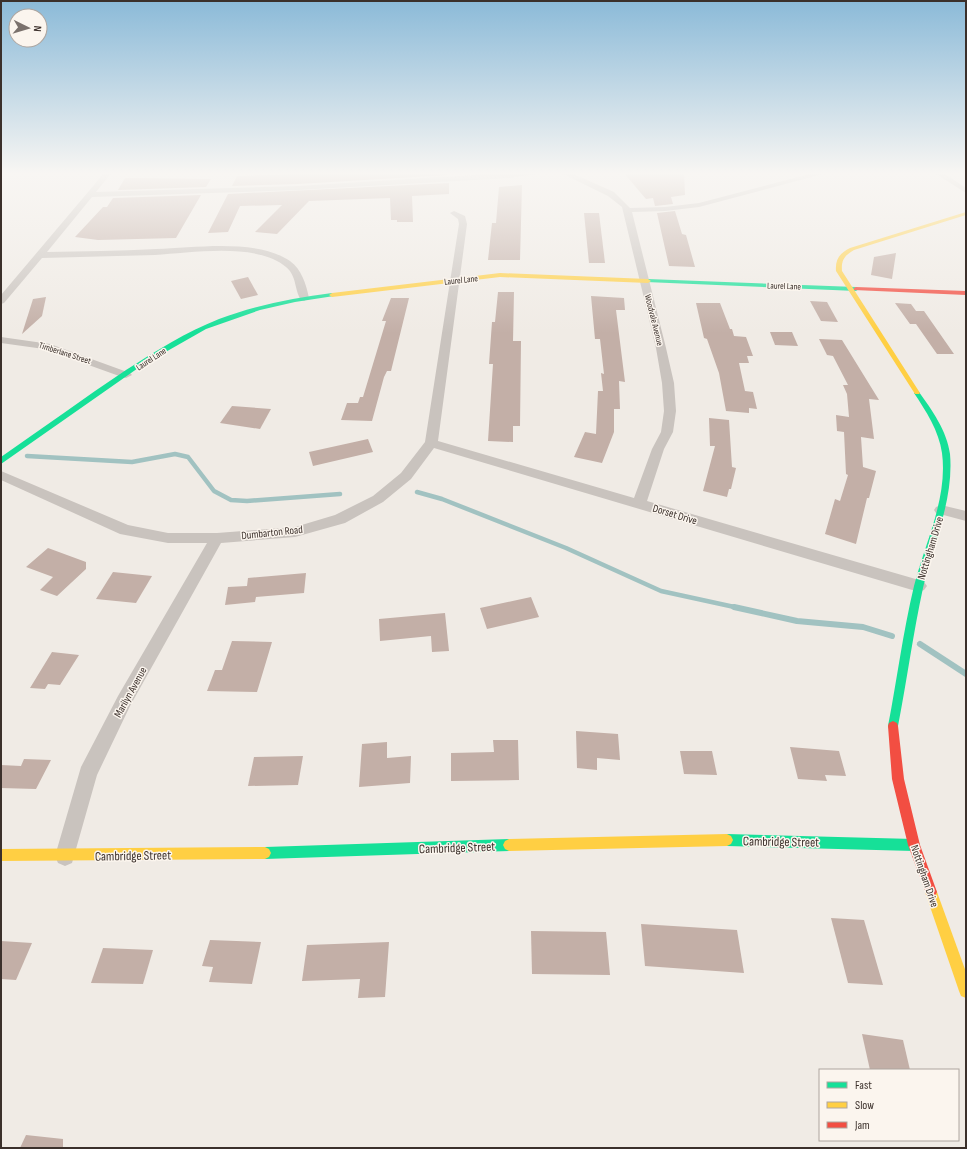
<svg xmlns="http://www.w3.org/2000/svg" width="967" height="1149" viewBox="0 0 967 1149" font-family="'Sofia Sans Condensed',sans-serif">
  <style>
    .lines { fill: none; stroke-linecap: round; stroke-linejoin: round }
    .stream-far1 { stroke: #a1c2c1; stroke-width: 4.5 }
    .stream { stroke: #a1c2c1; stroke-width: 6 }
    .building { fill: #c3afa7 }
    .street { fill: #c9c3be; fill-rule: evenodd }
    .fast { fill: #16e098; fill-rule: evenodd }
    .slow { fill: #ffcf43; fill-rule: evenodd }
    .jam { fill: #f24e42; fill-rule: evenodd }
    .labels { text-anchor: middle; stroke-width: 3; stroke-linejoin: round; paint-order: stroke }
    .far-street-label { font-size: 9px; fill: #3b302b; stroke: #fbf5ee }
    .street-label { font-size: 11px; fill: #3b302b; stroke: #fbf5ee }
    .near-street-label { font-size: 13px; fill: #3b302b; stroke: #fbf5ee }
  </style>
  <rect width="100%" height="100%" fill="#f0ebe5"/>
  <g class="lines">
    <g class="stream-far1">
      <polyline points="27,456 132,462 175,454 188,457 214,491 231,500 247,501 340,494"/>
      <polyline points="417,492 442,499 566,548 661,591 739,608"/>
    </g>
    <g class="stream">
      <polyline points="734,607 797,621 863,627 892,636"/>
      <polyline points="920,644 966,674"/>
    </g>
  </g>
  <g class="building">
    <polygon points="325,172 448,172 448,175 298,184 232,186 237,176 324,174"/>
    <polygon points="623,172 684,172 685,195 671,197 673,204 655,206 653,198 646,199"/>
    <polygon points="125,178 141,178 211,179 206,187 118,190"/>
    <polygon points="449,183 449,194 412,196 413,222 397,222 397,220 391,220 390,198 309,201 277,234 255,232 282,205 240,206 228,232 208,233 228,194"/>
    <polygon points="522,185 520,260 488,260 492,223 496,223 499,187"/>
    <polygon points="201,195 176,238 98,240 75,237 103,207 107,207 113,198"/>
    <polygon points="675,211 682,234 686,235 695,267 669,266 657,213"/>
    <polygon points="584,213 599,213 605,263 589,263"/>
    <polygon points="896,253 892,279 871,275 874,257"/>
    <polygon points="248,277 258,295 241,299 231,281"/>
    <polygon points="498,292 514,292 513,341 521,341 520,426 513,426 513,442 488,441 493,364 489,364 492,322 495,322"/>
    <polygon points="591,296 624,298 625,310 616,310 625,382 619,381 620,409 614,409 614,432 602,463 574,457 585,432 596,434 598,391 603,391 601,373 604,374 600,339 595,339"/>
    <polygon points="46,297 42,316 22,334 33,299"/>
    <polygon points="391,298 409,298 391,371 387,371 384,377 372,421 341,420 347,403 358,403 360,397 363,397 386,321 382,321"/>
    <polygon points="810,301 827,302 838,322 821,321"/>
    <polygon points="696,303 720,303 730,329 732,329 734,336 746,337 753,356 747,356 749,363 739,363 745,391 753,392 757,409 749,408 749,413 726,411 719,373 707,339 704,338"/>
    <polygon points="895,303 911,304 916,311 924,311 954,354 937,354 916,324 910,324"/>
    <polygon points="770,332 792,332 798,346 775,345"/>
    <polygon points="819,339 842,340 879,400 869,399 874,439 861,437 863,467 876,471 869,498 867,498 856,544 825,534 835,499 840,501 848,475 846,474 844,432 837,431 836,415 849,417 847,394 843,385 848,385 833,356 827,355"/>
    <polygon points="232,406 271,409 260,429 220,423"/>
    <polygon points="709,418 729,420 732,467 736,468 731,489 729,489 727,497 703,491 715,446 710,446"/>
    <polygon points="368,439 373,452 313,466 309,452"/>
    <polygon points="48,548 86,562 86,569 57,596 40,590 53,577 26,567"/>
    <polygon points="113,572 152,576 136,603 96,599"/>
    <polygon points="306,573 304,593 256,597 255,602 225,605 228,587 247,586 248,578"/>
    <polygon points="531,597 539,617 487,629 480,608"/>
    <polygon points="445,613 449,651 432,652 431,636 380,641 379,619"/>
    <polygon points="232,641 272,642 257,692 207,691 215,670 222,670"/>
    <polygon points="52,652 79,655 60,685 48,684 45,689 30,688"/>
    <polygon points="576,731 618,734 620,760 597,758 597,770 577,768"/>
    <polygon points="493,740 518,740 519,780 451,781 451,753 494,752"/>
    <polygon points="387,742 387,758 411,756 410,783 359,787 362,744"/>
    <polygon points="790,747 839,751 846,776 825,775 827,781 798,779"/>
    <polygon points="680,751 712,751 717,775 684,774"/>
    <polygon points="303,756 298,785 248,786 254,757"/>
    <polygon points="24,759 51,760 36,789 1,788 1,765 21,766"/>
    <polygon points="831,918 864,920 883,985 848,983"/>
    <polygon points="641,924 737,930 744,973 645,966"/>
    <polygon points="531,931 606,932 610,975 532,974"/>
    <polygon points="210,940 261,942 252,984 209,982 213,967 202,966"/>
    <polygon points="1,941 32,943 16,980 1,979"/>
    <polygon points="389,942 385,997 358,998 360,979 302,981 307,945"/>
    <polygon points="103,948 153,950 143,984 91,983"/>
    <polygon points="862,1034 903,1040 910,1070 870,1070"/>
    <polygon points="26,1135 63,1139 63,1148 20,1148"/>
  </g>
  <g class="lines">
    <g class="street">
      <path d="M105,172h7l-16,20 202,-6 225,-14h28l-42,6 -211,12 -206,7 -45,55c36,-1 72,-1 109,-3 39,-1 100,-11 134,12 12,9 16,23 19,37l-5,3 -3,-1c-7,-11 -4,-24 -15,-33 -29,-25 -95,-14 -131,-12 -38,1 -75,2 -113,3l-38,45 -3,1v-9z"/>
      <polygon points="559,172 569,172 614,192 630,208 665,207 699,203 817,172 830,172 699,207 665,211 632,212 666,348 674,383 676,411 673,432 664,449 647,501 919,580 924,582 927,586 924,590 919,592 434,448 411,479 383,502 345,523 295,537 221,543 130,706 97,775 72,863 65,866 58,863 55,856 81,767 118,696 207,543 168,543 120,534 1,480 1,471 128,525 168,533 217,533 295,527 335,515 373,496 401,473 425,442 459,224 458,219 450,213 454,211 465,216 467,224 438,441 634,498 652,449 661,432 664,411 662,383 656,348 622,207 608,196"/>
      <polygon points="933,172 942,172 966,188 966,193"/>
      <polygon points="1,337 50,344 130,373 132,375 126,378 122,377 44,349 1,343"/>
      <polygon points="941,505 966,511 966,521 936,513 934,510 936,507"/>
    </g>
    <g class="fast">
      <polygon points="648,279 856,287 859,289 856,291 646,282 646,280"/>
      <path d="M332,293l3,2 -1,1 -39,6 -35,8 -54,19 -65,37 -140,98v-7c42,-29 83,-59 125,-87 30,-19 60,-38 93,-51 37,-14 75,-21 113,-26z"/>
      <path d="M917,391l2,1c13,18 28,39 31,62 4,46 -17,90 -27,134 -10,46 -16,92 -25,138l-1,3 -4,2 -4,-2 -1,-3c9,-47 15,-94 26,-140 11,-43 34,-88 28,-133 -3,-22 -16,-42 -28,-60z"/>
      <polygon points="727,834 914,839 918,841 920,845 918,849 914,851 727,846 723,844 721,840 723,836"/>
      <polygon points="509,839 513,841 515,845 513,849 509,851 265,859 261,857 259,853 261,849 265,847"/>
    </g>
    <g class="slow">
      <path d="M966,212v3l-112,35c-9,5 -13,10 -12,21l78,122 -1,1h-4l-79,-123c-1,-12 4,-18 14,-23z"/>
      <polygon points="500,273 648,279 651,281 648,283 500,277 332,297 329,295 332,293"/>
      <polygon points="727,834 731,836 733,840 731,844 727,846 509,851 505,849 503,845 505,841 509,839"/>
      <polygon points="265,847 269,849 271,853 269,857 265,859 1,861 1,849"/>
      <polygon points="931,886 935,888 937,892 966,972 966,998 961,996 959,991 925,892 927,888"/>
    </g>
    <g class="jam">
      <polygon points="856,287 966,291 966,295 854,290 854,288"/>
      <polygon points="893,721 897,723 898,726 904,779 920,845 937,892 935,896 931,898 927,896 908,845 892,779 888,726 889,723"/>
    </g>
  </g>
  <linearGradient id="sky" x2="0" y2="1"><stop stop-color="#8bbad8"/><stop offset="0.52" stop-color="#f8f6f3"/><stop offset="1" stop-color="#f8f6f3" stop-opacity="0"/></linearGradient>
  <rect width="967" height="333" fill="url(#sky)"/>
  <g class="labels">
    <g class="far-street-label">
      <text transform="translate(461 280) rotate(-6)" y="3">Laurel Lane</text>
      <text transform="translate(784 286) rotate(2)" y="3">Laurel Lane</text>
      <text transform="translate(654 320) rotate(76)" y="3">Woodvale Avenue</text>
      <text transform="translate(65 353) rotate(18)" y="3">Timberlane Street</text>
      <text transform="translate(151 359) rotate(-33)" y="3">Laurel Lane</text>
    </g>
    <g class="street-label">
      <text transform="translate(675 514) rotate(17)" y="4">Dorset Drive</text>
      <text transform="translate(272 532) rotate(-6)" y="4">Dumbarton Road</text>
      <text transform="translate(930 548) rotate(-73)" y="4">Nottingham Drive</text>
      <text transform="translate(130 692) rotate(-61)" y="4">Marilyn Avenue</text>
      <text transform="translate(925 876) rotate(71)" y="4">Nottingham Drive</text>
    </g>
    <g class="near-street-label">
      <text transform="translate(781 841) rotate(1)" y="5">Cambridge Street</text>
      <text transform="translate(457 847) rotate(-2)" y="5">Cambridge Street</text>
      <text transform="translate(133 855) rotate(-1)" y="5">Cambridge Street</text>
    </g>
  </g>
  <rect width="967" height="1149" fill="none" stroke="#3b302b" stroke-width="4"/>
  <rect x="819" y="1069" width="140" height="72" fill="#fbf5ee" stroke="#aea6a0"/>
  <rect x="827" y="1082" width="20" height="6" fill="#16e098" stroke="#aea6a0"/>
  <text x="855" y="1089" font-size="12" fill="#3b302b">Fast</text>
  <rect x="827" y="1102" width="20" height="6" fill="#ffcf43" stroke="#aea6a0"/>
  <text x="855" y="1109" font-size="12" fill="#3b302b">Slow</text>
  <rect x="827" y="1122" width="20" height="6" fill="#f24e42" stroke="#aea6a0"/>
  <text x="855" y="1129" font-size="12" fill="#3b302b">Jam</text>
  <g transform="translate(28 28) rotate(95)"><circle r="19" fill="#fbf5ee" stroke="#aea6a0"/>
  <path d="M0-3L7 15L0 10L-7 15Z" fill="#7a716c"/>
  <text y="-6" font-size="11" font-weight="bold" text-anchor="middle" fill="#3b302b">N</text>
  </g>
</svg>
